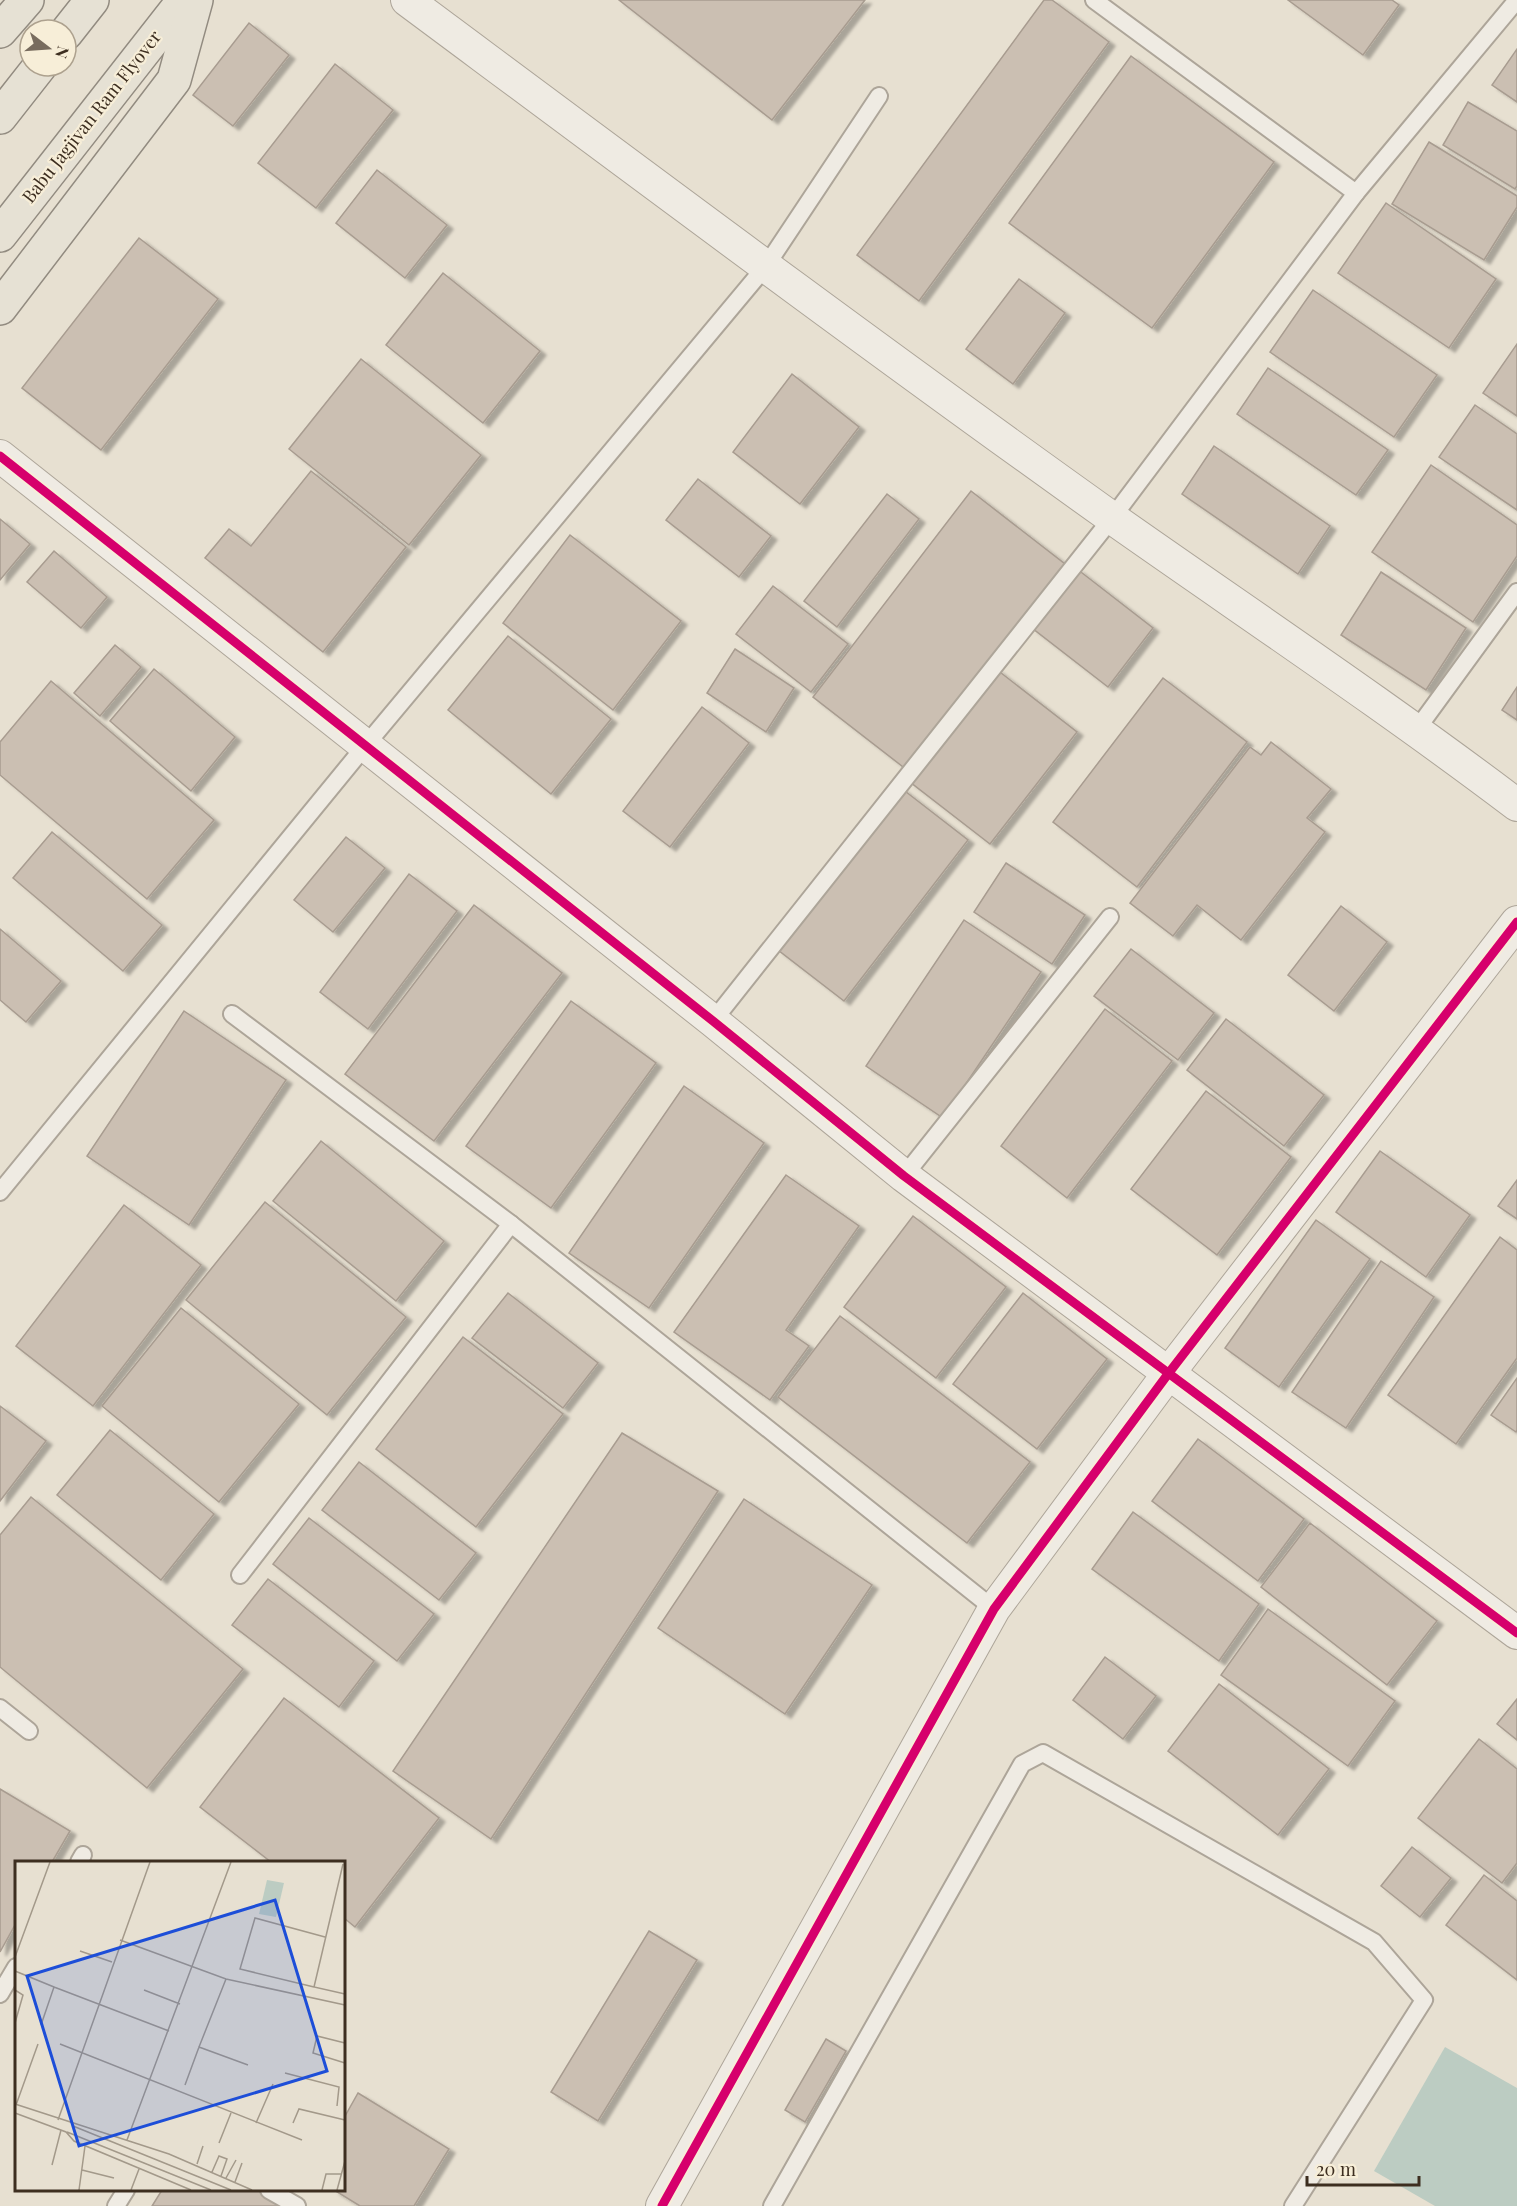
<svg xmlns="http://www.w3.org/2000/svg" width="1517" height="2206" viewBox="0 0 1517 2206" font-family="'Playfair Display',serif">
  <style>
    .water { fill: #bcccc2 }
    .building { fill: #cbbfb2; stroke: #a89c90; stroke-width: 1.5; filter: url(#shadow) }
    .lines { fill: none; stroke-linecap: round; stroke-linejoin: round }
    .service-casing { stroke: #ada599; stroke-width: 20 }
    .minor-casing { stroke: #ada599; stroke-width: 34 }
    .primary-casing { stroke: #928b80; stroke-width: 36 }
    .service { stroke: #efebe3; stroke-width: 16 }
    .minor { stroke: #efebe3; stroke-width: 32 }
    .primary { stroke: #e6e1d4; stroke-width: 33 }
    .cycleway-casing { stroke: #f7eed8; stroke-width: 13 }
    .cycleway { stroke: #d6006c; stroke-width: 9 }
    .labels { text-anchor: middle; stroke-width: 4.5; stroke-linejoin: round; paint-order: stroke }
    .street-label { font-size: 18px; fill: #3d2e20; stroke: #f7eed8 }
    .inset-road { fill: none; stroke: #a3998a; stroke-width: 1.5 }
    .view { fill: #1d4ed8; fill-opacity: 0.15; stroke: #1d4ed8; stroke-width: 3 }
    .inset-edge { fill: none; stroke: #3d2e20; stroke-width: 3 }
  </style>
  <defs>
    <filter id="shadow"><feDropShadow dx="6" dy="4" stdDeviation="1.5" flood-color="#0004"/></filter>
  </defs>
  <rect width="100%" height="100%" fill="#e7e0d1"/>
  <polygon class="water" points="1445,2047 1517,2088 1517,2206 1435,2206 1374,2171"/>
  <g class="building">
    <polygon points="619,0 865,0 772,120"/>
    <polygon points="1044,0 1052,0 1109,42 919,301 857,255"/>
    <polygon points="1288,0 1392,0 1399,5 1363,55"/>
    <polygon points="249,23 289,55 233,126 193,95"/>
    <polygon points="1517,49 1517,102 1492,85"/>
    <polygon points="1131,56 1274,162 1152,328 1009,223"/>
    <polygon points="335,64 393,110 316,208 258,163"/>
    <polygon points="1468,102 1517,131 1517,186 1515,189 1443,145"/>
    <polygon points="1429,142 1517,196 1517,207 1484,260 1392,204"/>
    <polygon points="377,170 447,225 405,278 336,223"/>
    <polygon points="1386,203 1496,279 1449,348 1338,273"/>
    <polygon points="139,238 218,299 101,450 22,388"/>
    <polygon points="443,273 540,351 483,423 386,345"/>
    <polygon points="1019,279 1065,313 1013,384 966,349"/>
    <polygon points="1313,290 1437,375 1394,437 1270,352"/>
    <polygon points="1517,344 1517,416 1483,393"/>
    <polygon points="361,359 481,455 409,545 289,449"/>
    <polygon points="1268,368 1388,450 1356,495 1237,414"/>
    <polygon points="792,374 859,427 800,504 733,452"/>
    <polygon points="1475,405 1517,434 1517,510 1439,457"/>
    <polygon points="1214,446 1330,526 1298,574 1182,494"/>
    <polygon points="1431,465 1517,525 1517,556 1473,622 1372,552"/>
    <polygon points="311,471 406,547 323,652 205,558 229,529 251,546"/>
    <polygon points="698,479 771,536 739,577 666,520"/>
    <polygon points="971,491 1065,564 907,770 813,697"/>
    <polygon points="887,494 919,519 837,627 804,601"/>
    <polygon points="0,519 30,544 0,580"/>
    <polygon points="570,535 681,621 613,710 503,623"/>
    <polygon points="54,551 107,597 81,628 27,582"/>
    <polygon points="1077,569 1153,628 1108,687 1032,628"/>
    <polygon points="1381,572 1466,628 1426,690 1341,635"/>
    <polygon points="773,586 848,644 811,692 736,634"/>
    <polygon points="508,636 611,719 551,794 448,710"/>
    <polygon points="115,645 141,667 100,716 74,693"/>
    <polygon points="735,649 794,688 766,732 707,693"/>
    <polygon points="154,669 235,737 191,791 110,721"/>
    <polygon points="996,669 1077,732 990,844 910,782"/>
    <polygon points="1163,678 1247,742 1137,887 1053,822"/>
    <polygon points="51,681 214,820 147,899 0,775 0,742"/>
    <polygon points="1517,687 1517,720 1502,710"/>
    <polygon points="702,707 749,743 670,847 623,811"/>
    <polygon points="1271,742 1331,789 1307,818 1325,832 1241,940 1197,905 1173,936 1130,903 1250,747 1261,755"/>
    <polygon points="901,788 968,840 844,1001 778,950"/>
    <polygon points="52,832 162,925 123,971 13,878"/>
    <polygon points="346,837 385,868 333,932 294,900"/>
    <polygon points="1006,863 1085,915 1052,964 974,912"/>
    <polygon points="409,874 457,911 368,1029 320,992"/>
    <polygon points="474,905 562,973 434,1141 345,1074"/>
    <polygon points="1341,906 1387,942 1334,1011 1288,975"/>
    <polygon points="964,920 1041,972 943,1118 866,1066"/>
    <polygon points="0,929 61,981 26,1022 0,1000"/>
    <polygon points="1131,949 1214,1013 1178,1060 1094,996"/>
    <polygon points="571,1001 656,1063 551,1208 466,1146"/>
    <polygon points="1105,1009 1172,1061 1067,1198 1001,1146"/>
    <polygon points="184,1011 286,1080 189,1225 87,1156"/>
    <polygon points="1226,1019 1324,1095 1284,1146 1187,1070"/>
    <polygon points="684,1086 764,1143 649,1308 569,1253"/>
    <polygon points="1206,1091 1291,1157 1217,1255 1131,1189"/>
    <polygon points="321,1141 444,1241 396,1301 273,1201"/>
    <polygon points="1380,1151 1470,1215 1426,1277 1336,1212"/>
    <polygon points="786,1175 859,1226 786,1330 809,1346 770,1400 674,1332"/>
    <polygon points="1517,1180 1517,1219 1498,1206"/>
    <polygon points="265,1202 406,1317 327,1415 186,1300"/>
    <polygon points="124,1205 201,1265 93,1406 16,1346"/>
    <polygon points="913,1216 1006,1287 936,1378 844,1307"/>
    <polygon points="1316,1220 1370,1259 1279,1387 1225,1348"/>
    <polygon points="1500,1237 1517,1250 1517,1358 1456,1444 1388,1395"/>
    <polygon points="1381,1261 1434,1297 1346,1428 1292,1392"/>
    <polygon points="508,1293 598,1363 563,1408 472,1338"/>
    <polygon points="1023,1293 1107,1359 1037,1449 953,1384"/>
    <polygon points="181,1308 299,1404 219,1502 102,1406"/>
    <polygon points="840,1316 1030,1462 967,1543 778,1397"/>
    <polygon points="463,1337 563,1414 476,1527 376,1449"/>
    <polygon points="1517,1378 1517,1430 1516,1432 1491,1415"/>
    <polygon points="0,1406 46,1441 0,1501"/>
    <polygon points="110,1430 214,1514 161,1580 57,1495"/>
    <polygon points="622,1433 718,1491 491,1839 393,1771"/>
    <polygon points="1198,1439 1304,1519 1258,1581 1152,1501"/>
    <polygon points="359,1462 476,1553 439,1600 322,1510"/>
    <polygon points="31,1497 243,1669 147,1788 0,1667 0,1535"/>
    <polygon points="744,1499 872,1585 785,1714 658,1628"/>
    <polygon points="1133,1512 1259,1604 1219,1661 1092,1569"/>
    <polygon points="309,1518 434,1614 397,1661 273,1564"/>
    <polygon points="1310,1523 1437,1621 1387,1685 1261,1587"/>
    <polygon points="268,1579 374,1661 339,1707 232,1625"/>
    <polygon points="1268,1609 1395,1701 1348,1766 1221,1675"/>
    <polygon points="1105,1657 1156,1696 1123,1739 1073,1700"/>
    <polygon points="1219,1684 1329,1769 1278,1835 1168,1751"/>
    <polygon points="284,1698 439,1818 355,1927 344,1918 344,1862 271,1862 200,1807"/>
    <polygon points="1517,1699 1517,1740 1497,1724"/>
    <polygon points="1479,1739 1517,1769 1517,1863 1502,1883 1418,1818"/>
    <polygon points="0,1789 70,1831 52,1862 16,1862 16,1923 0,1952"/>
    <polygon points="1412,1847 1451,1878 1420,1917 1381,1886"/>
    <polygon points="1484,1875 1517,1901 1517,1980 1446,1925"/>
    <polygon points="649,1931 697,1960 598,2121 551,2092"/>
    <polygon points="826,2039 846,2051 805,2122 785,2110"/>
    <polygon points="358,2093 449,2149 414,2206 360,2206 334,2190 344,2190 344,2118"/>
    <polygon points="162,2190 259,2190 286,2206 152,2206"/>
  </g>
  <g class="lines">
    <defs>
      <g id="service">
        <polyline points="1094,0 1356,193 1517,0"/>
        <polyline points="1417,729 1517,592"/>
        <polyline points="232,1014 511,1224"/>
        <polyline points="713,1021 1112,518 1356,193"/>
        <polyline points="904,1176 1110,917"/>
        <polyline points="0,1192 365,746 766,266 879,96"/>
        <polyline points="240,1575 511,1224 994,1609"/>
        <polyline points="0,1708 29,1731"/>
        <polyline points="79,1862 83,1855"/>
        <polyline points="0,1994 16,1967"/>
        <polyline points="269,2190 297,2206"/>
        <polyline points="116,2206 126,2190"/>
        <polyline points="772,2206 1022,1764 1043,1753 1374,1942 1424,2000 1293,2206"/>
      </g>
      <g id="minor">
        <path d="M407,0c234,174 468,349 705,518 135,95 273,187 405,287"/>
        <polyline points="0,456 713,1021 904,1176 1517,1633"/>
        <polyline points="662,2206 994,1609 1168,1374 1517,922"/>
      </g>
      <g id="primary">
        <polyline points="0,31 27,0"/>
        <polyline points="66,33 92,0"/>
        <polyline points="0,117 40,66"/>
        <polyline points="0,235 184,0"/>
        <polyline points="0,308 174,80 196,0"/>
      </g>
    </defs>
    <use href="#service" class="service-casing"/>
    <use href="#minor" class="minor-casing"/>
    <use href="#primary" class="primary-casing"/>
    <use href="#service" class="service"/>
    <use href="#minor" class="minor"/>
    <use href="#primary" class="primary"/>
    <defs>
      <g id="cycleway">
        <polyline points="0,456 713,1021 904,1176 1517,1633"/>
        <polyline points="662,2206 994,1609 1168,1374 1517,922"/>
      </g>
    </defs>
    <use href="#cycleway" class="cycleway-casing"/>
    <use href="#cycleway" class="cycleway"/>
  </g>
  <g class="labels">
    <g class="street-label">
      <text transform="translate(92 117) rotate(-52)" y="6">Babu Jagjivan Ram Flyover</text>
    </g>
  </g>
  <g transform="translate(15 1861)">
    <rect width="330" height="330" fill="#e7e0d1"/>
    <path d="M252,19l17,3 -8,34 -17,-3z" fill="#bcccc2"/>
    <path class="inset-road" d="M328,3l-29,123 31,7M105,79l106,39 119,26M65,90l32,11M0,96l35,-95M0,110l39,16 -13,38M211,118l-27,68 49,18M39,126l115,44M299,126l-74,-18 15,-51 70,19M0,129l8,5 -8,28M129,129l36,14M330,182l-28,-7 -4,17 32,10M45,183l242,96M270,212l54,14 -2,19M170,224l14,-38M0,243l154,50 83,36M1,244l22,-61M0,252l51,19 8,9 117,49M43,259l92,-258M241,262l17,-39M278,262l6,-14 46,11M58,265l158,64M52,271l144,58M112,279l104,-278M204,282l12,-30M182,303l6,-18M37,304l9,-35M67,309l32,8M197,311l7,-16 8,3 -6,17M211,317l10,-18M220,321l7,-19M64,329l6,-44M116,329l8,-21M307,329l4,-16h15M322,329l8,-29"/>
    <path class="view" d="M260,39l52,171 -248,75 -52,-170z"/>
    <rect width="330" height="330" class="inset-edge"/>
  </g>
  <g transform="translate(48 48) rotate(107)"><circle r="28" fill="#f7eed8" stroke="#ada18e" stroke-width="1.5"/>
  <path d="M0-4.5L10 22L0 15L-10 22Z" fill="#786c5e"/>
  <text y="-9" font-size="16" font-weight="bold" text-anchor="middle" fill="#3d2e20">N</text>
  </g>
  <path d="M1307 2176v9h112v-9" fill="none" stroke="#3d2e20" stroke-width="3"/>
  <text x="1316" y="2176" font-size="18" fill="#3d2e20" stroke="#f7eed8" stroke-width="4.5" paint-order="stroke">20 m</text>
</svg>
